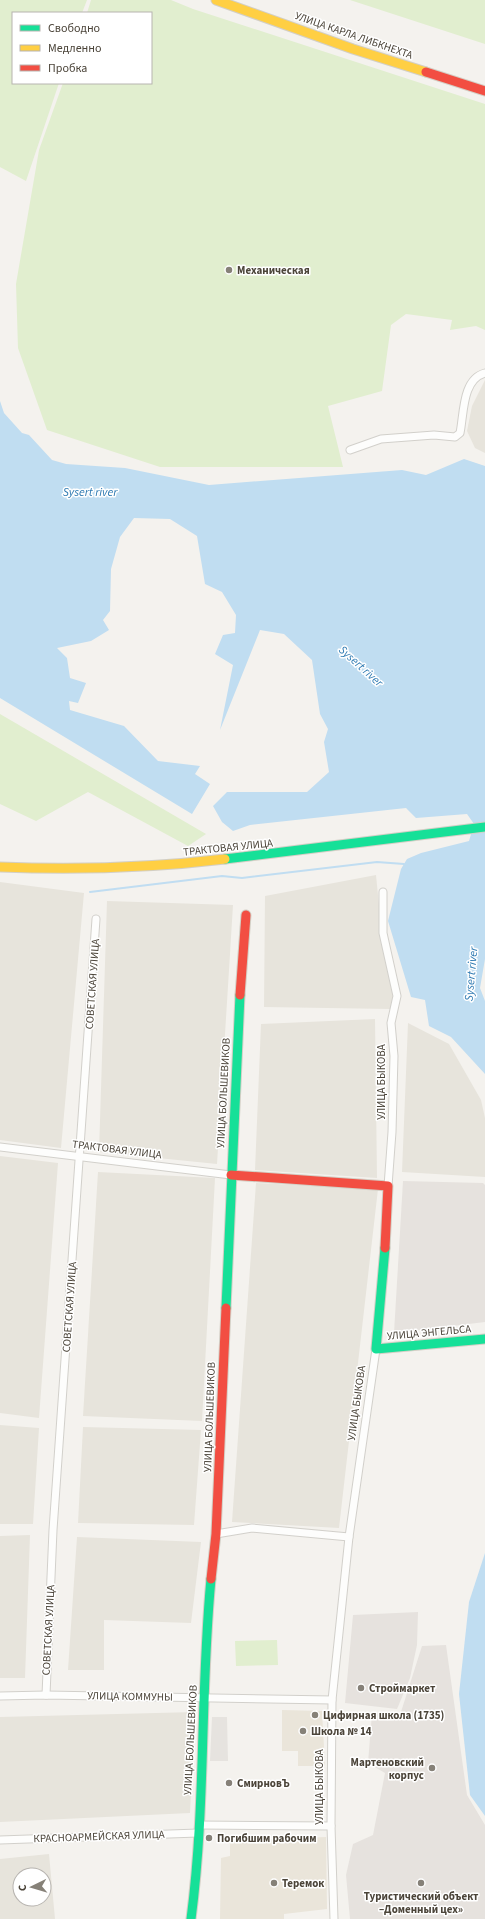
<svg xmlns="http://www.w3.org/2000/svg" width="485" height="1919" viewBox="0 0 485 1919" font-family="'Source Sans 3',sans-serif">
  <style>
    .residential { fill: #e7e4dc; fill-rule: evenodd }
    .industrial { fill: #e6e2de }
    .education { fill: #eae5da }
    .green { fill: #e1eecf }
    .parking { fill: #e6e3df }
    .water { fill: #c0ddf1 }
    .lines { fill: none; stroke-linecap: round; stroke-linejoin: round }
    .stream { stroke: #c0ddf1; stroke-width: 2 }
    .street-casing { stroke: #d2d0cb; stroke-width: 9 }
    .fast-casing { stroke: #d3cfc5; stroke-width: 11 }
    .slow-casing { stroke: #d3cfc5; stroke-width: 11 }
    .jam-casing { stroke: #d3cfc5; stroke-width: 11 }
    .street { stroke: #fdfdfc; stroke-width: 7 }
    .fast { stroke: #16e098; stroke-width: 9 }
    .slow { stroke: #ffcf43; stroke-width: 9 }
    .jam { stroke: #f24e42; stroke-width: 9 }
    .poi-dot { fill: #868178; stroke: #fff; stroke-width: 1.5 }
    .labels { text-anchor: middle; stroke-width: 3; stroke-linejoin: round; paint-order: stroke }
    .street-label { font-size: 11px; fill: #4b4439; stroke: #fff }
    .poi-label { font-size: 11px; font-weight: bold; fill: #4b4439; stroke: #fff; text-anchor: start }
    .water-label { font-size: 12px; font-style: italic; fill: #2e7ab2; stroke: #fff }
  </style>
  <rect width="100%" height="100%" fill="#f4f2ee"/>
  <g class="residential">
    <polygon points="485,380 485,453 475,448 467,431 472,406"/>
    <polygon points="376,875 383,946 394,996 390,1009 264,1007 265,896"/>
    <polygon points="0,882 84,893 61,1148 0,1140"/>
    <polygon points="107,901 233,905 217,1164 99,1152"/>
    <polygon points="375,1019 377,1178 255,1170 261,1024"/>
    <polygon points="408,1023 449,1044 481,1100 485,1118 485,1177 402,1172"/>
    <polygon points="0,1156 58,1163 39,1418 0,1413"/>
    <polygon points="98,1172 215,1178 202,1421 83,1416"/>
    <polygon points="256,1183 378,1189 339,1528 232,1522"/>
    <polygon points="0,1425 39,1428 33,1524 0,1524"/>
    <polygon points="83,1427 201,1430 194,1525 78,1523"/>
    <polygon points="30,1535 25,1678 0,1678 0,1536"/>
    <polygon points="77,1537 201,1542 191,1623 104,1620 104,1670 68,1670"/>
    <polygon points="195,1712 190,1813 0,1822 0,1717"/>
    <path d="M49,1854l6,65h-55v-60zM20,1875h24v24h-24z"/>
  </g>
  <g class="industrial">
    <polygon points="403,1181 483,1183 485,1185 485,1322 394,1333"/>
    <polygon points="418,1612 417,1645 410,1678 397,1709 345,1703 353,1615"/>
    <polygon points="446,1645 467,1795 485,1825 485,1919 350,1919 346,1875 353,1844 373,1835 385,1773 368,1763 372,1713 400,1715 422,1646"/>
  </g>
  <g class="education">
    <polygon points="282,1710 322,1711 325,1766 298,1766 298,1751 282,1751"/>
    <polygon points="326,1837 327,1909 284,1914 284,1919 220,1919 221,1858 230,1856 230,1841"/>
  </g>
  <g class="green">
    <polygon points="0,0 87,0 82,13 13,13 13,83 59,83 26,181 0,167"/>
    <polygon points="91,0 171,0 193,9 485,104 485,330 476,326 450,330 452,320 406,314 391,325 382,391 328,406 343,467 160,467 47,430 18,348 16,284 39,150 63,83 151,83 151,13 87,13"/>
    <polygon points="350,0 485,0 485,44"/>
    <polygon points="0,714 206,834 188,846 88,792 36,821 0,804"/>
    <polygon points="277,1640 278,1665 236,1666 235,1641"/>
  </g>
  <polygon class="parking" points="212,1717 227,1717 228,1761 210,1761"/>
  <g class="water">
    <polygon points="0,401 4,413 22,433 29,435 52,460 66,464 125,468 209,485 402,470 426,475 464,459 485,466 485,959 480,988 485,1001 485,1074 451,1037 429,1026 425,1000 411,997 388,921 401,869 407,859 421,853 469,841 474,824 467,814 416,818 406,808 250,825 233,831 222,822 213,806 227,792 307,792 329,772 324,742 328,729 320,714 312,660 284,634 260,630 220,730 233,665 215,654 223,635 235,633 236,615 222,592 205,584 197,536 170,519 134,518 120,537 111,569 110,611 103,620 109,630 91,641 57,648 67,658 70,678 86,683 78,703 69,701 70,710 124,726 158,761 200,766 195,774 210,784 192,814 0,698"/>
    <polygon points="485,1553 485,1816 470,1795 459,1694 469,1602"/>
  </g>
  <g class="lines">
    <polyline class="stream" points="90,892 222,876 242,878 377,862 404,864"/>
    <defs>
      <g id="street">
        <path d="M350,450l31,-11 53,-4 21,2 5,-4c4,-19 2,-54 25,-60"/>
        <polyline points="383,892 383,933 397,996 391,1023 394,1056 392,1132 388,1186"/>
        <polyline points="0,1147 231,1175"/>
        <polyline points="216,1534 252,1528 349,1537"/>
        <polyline points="46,1695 53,1530 96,919"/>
        <polyline points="0,1696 46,1695 332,1700"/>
        <polyline points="199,1825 331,1826"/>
        <polyline points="0,1840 198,1833"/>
        <polyline points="334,1919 331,1826 332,1700 349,1537 376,1349"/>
      </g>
      <g id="fast">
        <polyline points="225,859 485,827"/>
        <polyline points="385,1248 376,1349 485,1339"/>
        <polyline points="226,1308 240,995"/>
        <path d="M191,1919c15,-113 9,-227 20,-340"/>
      </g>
      <g id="slow">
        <polyline points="216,0 353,49 426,72"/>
        <path d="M0,867c76,3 150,1 225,-8"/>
      </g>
      <g id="jam">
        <polyline points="426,72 485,91"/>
        <polyline points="240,995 246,915"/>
        <polyline points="231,1175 388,1186 385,1248"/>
        <polyline points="211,1579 216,1534 226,1308"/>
      </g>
    </defs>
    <use href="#street" class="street-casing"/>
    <use href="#fast" class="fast-casing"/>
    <use href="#slow" class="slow-casing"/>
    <use href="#jam" class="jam-casing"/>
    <use href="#street" class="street"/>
    <use href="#fast" class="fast"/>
    <use href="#slow" class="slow"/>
    <use href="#jam" class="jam"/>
  </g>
  <g class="poi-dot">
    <circle cx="229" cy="270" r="4"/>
    <circle cx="361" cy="1688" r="4"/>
    <circle cx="315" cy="1715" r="4"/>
    <circle cx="303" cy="1731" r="4"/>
    <circle cx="432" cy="1768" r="4"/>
    <circle cx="229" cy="1783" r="4"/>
    <circle cx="209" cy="1838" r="4"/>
    <circle cx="274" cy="1883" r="4"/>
    <circle cx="421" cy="1883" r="4"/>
  </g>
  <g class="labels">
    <g class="street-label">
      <text transform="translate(354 35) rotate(19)" y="4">УЛИЦА КАРЛА ЛИБКНЕХТА</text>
      <text transform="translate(228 847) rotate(-6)" y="4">ТРАКТОВАЯ УЛИЦА</text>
      <text transform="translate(92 984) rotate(-86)" y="4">СОВЕТСКАЯ УЛИЦА</text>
      <text transform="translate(381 1082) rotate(-90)" y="4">УЛИЦА БЫКОВА</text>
      <text transform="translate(223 1093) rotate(-87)" y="4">УЛИЦА БОЛЬШЕВИКОВ</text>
      <text transform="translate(117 1149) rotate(7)" y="4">ТРАКТОВАЯ УЛИЦА</text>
      <text transform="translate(69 1307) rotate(-86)" y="4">СОВЕТСКАЯ УЛИЦА</text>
      <text transform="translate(429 1332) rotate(-5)" y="4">УЛИЦА ЭНГЕЛЬСА</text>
      <text transform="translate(356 1403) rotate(-82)" y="4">УЛИЦА БЫКОВА</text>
      <text transform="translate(209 1417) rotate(-88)" y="4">УЛИЦА БОЛЬШЕВИКОВ</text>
      <text transform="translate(48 1630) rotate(-87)" y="4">СОВЕТСКАЯ УЛИЦА</text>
      <text transform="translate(130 1696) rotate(1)" y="4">УЛИЦА КОММУНЫ</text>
      <text transform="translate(190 1740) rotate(-87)" y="4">УЛИЦА БОЛЬШЕВИКОВ</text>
      <text transform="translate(319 1787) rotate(-90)" y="4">УЛИЦА БЫКОВА</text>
      <text transform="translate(99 1836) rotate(-2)" y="4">КРАСНОАРМЕЙСКАЯ УЛИЦА</text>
    </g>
    <g class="poi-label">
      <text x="237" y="274">Механическая</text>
      <text x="369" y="1692">Строймаркет</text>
      <text x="323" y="1719">Цифирная школа (1735)</text>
      <text x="311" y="1735">Школа № 14</text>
      <text x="424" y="1766" text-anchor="end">Мартеновский<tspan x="424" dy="13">корпус</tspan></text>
      <text x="237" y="1787">СмирновЪ</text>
      <text x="217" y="1842">Погибшим рабочим</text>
      <text x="282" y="1887">Теремок</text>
      <text x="421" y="1900" text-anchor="middle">Туристический объект<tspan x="421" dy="13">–Доменный цех»</tspan></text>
    </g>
    <g class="water-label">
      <text x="90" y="496">Sysert river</text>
      <text transform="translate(361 666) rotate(42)" y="4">Sysert river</text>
      <text transform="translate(471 974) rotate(-85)" y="4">Sysert river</text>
    </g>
  </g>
  <rect x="12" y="12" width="140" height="72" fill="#ffffff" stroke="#b7b4b0"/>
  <rect x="20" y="25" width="20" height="6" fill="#16e098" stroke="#b7b4b0"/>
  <text x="48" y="32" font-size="12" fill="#4b4439">Свободно</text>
  <rect x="20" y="45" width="20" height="6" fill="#ffcf43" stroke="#b7b4b0"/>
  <text x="48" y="52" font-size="12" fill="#4b4439">Медленно</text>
  <rect x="20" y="65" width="20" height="6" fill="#f24e42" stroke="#b7b4b0"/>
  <text x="48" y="72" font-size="12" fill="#4b4439">Пробка</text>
  <g transform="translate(32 1887) rotate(265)"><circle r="19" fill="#ffffff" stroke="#b7b4b0"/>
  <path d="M0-3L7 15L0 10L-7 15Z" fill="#868178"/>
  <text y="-6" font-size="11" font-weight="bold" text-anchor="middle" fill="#4b4439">С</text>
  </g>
</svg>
